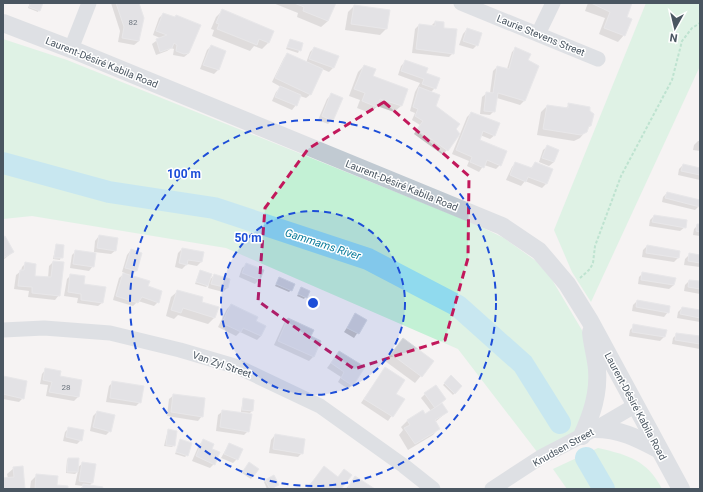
<svg xmlns="http://www.w3.org/2000/svg" width="703" height="492" viewBox="0 0 703 492" font-family="Roboto,sans-serif">
  <style>
    .green { fill: #c3f1d5 }
    .shadow { fill: #0003 }
    .lines { fill: none; stroke-linecap: round; stroke-linejoin: round }
    .river { stroke: #90daee; stroke-width: 22 }
    .building { fill: #cdcfd5; stroke: #d7d9de }
    .path { stroke: #7ad0a6; stroke-width: 2; stroke-dasharray: 3 2; stroke-linecap: butt }
    .minor { stroke: #c1cad2; stroke-width: 15 }
    .tertiary { stroke: #c1cad2; stroke-width: 18 }
    .marked { fill: none; stroke: #c2185b; stroke-width: 3; stroke-dasharray: 8 5; stroke-linejoin: round }
    .ring { fill: none; stroke: #1d4ed8; stroke-width: 2; stroke-dasharray: 7 5 }
    .labels { text-anchor: middle; stroke-width: 3; stroke-linejoin: round; paint-order: stroke }
    .number-label { font-size: 8px; fill: #6b747e }
    .street-label { font-size: 10px; fill: #4a5661; stroke: #fff }
    .water-label { font-size: 11px; font-style: italic; fill: #0c7c9b; stroke: #fff }
    .centre { fill: #1d4ed8; stroke: #fff; stroke-width: 2 }
    .ring-label { font-size: 12px; text-anchor: middle; font-weight: bold; fill: #1d4ed8; stroke: #fff; stroke-width: 3; stroke-linejoin: round; paint-order: stroke }
  </style>
  <rect width="100%" height="100%" fill="#f5f3f3"/>
  <g class="green">
    <polygon points="646,3 700,3 700,66 591,302 572,272 554,230"/>
    <polygon points="3,39 67,60 473,223 504,238 536,261 551,278 586,337 595,357 582,436 541,457 458,349 226,248 32,216 3,219"/>
    <path d="M598,448c30,7 49,12 64,41h-95l-14,-20z"/>
  </g>
  <g class="shadow">
    <polygon points="30,3 42,3 38,12 28,8"/>
    <polygon points="111,3 138,3 139,41 134,45 118,42 120,31"/>
    <polygon points="273,3 335,3 328,21 321,27 297,17 298,13"/>
    <polygon points="588,3 631,3 626,18 624,35 618,42 599,34 605,18 585,11"/>
    <polygon points="354,6 389,11 386,29 380,35 345,30 348,12"/>
    <polygon points="222,11 273,31 268,43 262,49 254,46 250,51 212,36 214,30 211,29 216,17"/>
    <polygon points="163,14 189,53 184,57 173,55 174,49 171,48 167,51 156,55 152,44 160,38 153,35 159,18"/>
    <polygon points="435,22 443,29 453,53 449,57 412,53 415,29 419,25 431,26"/>
    <polygon points="467,29 477,45 473,49 459,45 463,34"/>
    <polygon points="290,40 302,44 298,53 286,49"/>
    <polygon points="211,46 225,52 218,70 214,74 200,69 207,50"/>
    <polygon points="314,48 338,57 333,68 329,72 322,69 311,94 306,98 300,96 296,105 292,110 272,101 276,92 281,87 272,82 284,58 288,54 306,63 310,52"/>
    <polygon points="516,48 527,60 538,66 524,101 520,105 497,98 494,111 490,115 480,114 482,97 487,93 490,93 493,71 497,67 507,69 512,52"/>
    <polygon points="405,62 425,74 435,88 431,92 434,106 459,134 443,155 414,134 420,125 412,120 415,113 410,111 415,92 420,83 398,75 401,66"/>
    <polygon points="364,66 372,76 407,89 401,106 394,112 377,106 370,113 357,108 360,100 349,96 358,72"/>
    <polygon points="331,95 332,120 328,124 318,120 327,99"/>
    <polygon points="569,105 590,126 580,138 574,141 537,135 541,112 547,106 565,109"/>
    <polygon points="471,113 495,135 490,139 480,135 478,140 500,165 496,169 484,165 479,172 467,166 469,161 452,154 467,117"/>
    <polygon points="698,141 700,141 700,151 693,150 694,145"/>
    <polygon points="548,146 554,162 549,166 539,162 543,150"/>
    <polygon points="516,163 530,169 535,163 552,170 546,184 542,188 525,181 521,186 506,180 512,167"/>
    <polygon points="683,165 700,169 700,180 678,175 679,169"/>
    <polygon points="667,193 700,201 699,206 695,210 662,202 663,197"/>
    <polygon points="654,216 685,227 680,231 649,226 650,220"/>
    <polygon points="698,225 700,225 700,236 693,235 694,229"/>
    <polygon points="99,236 116,250 111,254 94,252 95,241"/>
    <polygon points="3,238 13,252 3,260"/>
    <polygon points="56,245 63,246 60,260 53,259"/>
    <polygon points="647,246 678,258 674,262 642,257 643,250"/>
    <polygon points="182,249 203,253 201,262 197,266 187,264 182,269 175,267 178,253"/>
    <polygon points="131,250 136,271 130,276 147,287 158,302 154,306 138,301 133,306 113,300 119,278 125,273 122,272 127,255"/>
    <polygon points="76,251 93,266 89,271 70,268 72,255"/>
    <polygon points="689,255 700,256 700,267 684,265 685,259"/>
    <polygon points="53,262 59,295 55,300 28,297 29,291 14,289 16,275 21,271 22,267 26,263 34,276 48,278 49,266"/>
    <polygon points="247,264 263,271 259,280 255,284 239,277 242,268"/>
    <polygon points="200,271 209,281 214,275 229,279 227,288 223,292 208,288 209,284 206,287 195,284"/>
    <polygon points="643,273 674,285 669,289 638,284 639,277"/>
    <polygon points="71,275 83,285 103,302 98,306 77,303 78,298 64,296 67,279"/>
    <polygon points="279,278 291,290 289,292 275,286"/>
    <polygon points="689,281 700,282 700,294 684,291 685,285"/>
    <polygon points="301,288 309,291 304,299 297,296"/>
    <polygon points="178,291 201,302 215,317 208,324 178,315 174,319 166,316 171,297"/>
    <polygon points="637,301 668,312 664,317 632,311 633,305"/>
    <polygon points="231,305 255,321 261,336 257,340 240,332 236,336 218,327 227,309"/>
    <polygon points="682,308 700,311 700,322 677,318 678,312"/>
    <polygon points="356,314 366,320 354,338 344,332"/>
    <polygon points="288,319 310,337 320,341 313,357 309,361 274,345 284,323"/>
    <polygon points="634,326 664,337 660,341 629,336 630,330"/>
    <polygon points="677,334 700,337 700,349 672,344 673,338"/>
    <polygon points="403,339 433,361 415,383 385,361"/>
    <polygon points="339,352 352,385 348,389 338,382 341,377 327,368"/>
    <polygon points="385,368 395,394 403,399 388,421 361,403"/>
    <polygon points="46,369 59,377 81,381 78,397 74,401 46,396 48,385 40,384 42,374"/>
    <polygon points="3,377 23,398 19,402 3,399"/>
    <polygon points="451,377 461,386 453,395 443,385"/>
    <polygon points="113,382 140,402 136,406 106,402 109,386"/>
    <polygon points="425,394 445,399 441,403 447,412 435,422 439,428 433,435 408,450 399,435 403,430 401,427 407,421 423,411 425,415 431,411 421,398"/>
    <polygon points="174,395 202,416 198,421 167,416 169,399"/>
    <polygon points="243,399 252,411 250,413 241,412"/>
    <polygon points="223,411 248,431 244,435 216,431 218,415"/>
    <polygon points="97,412 110,431 106,435 90,431 93,416"/>
    <polygon points="69,428 81,440 77,444 63,441 65,432"/>
    <polygon points="168,430 174,445 172,447 164,446"/>
    <polygon points="275,435 302,453 298,457 269,453 271,440"/>
    <polygon points="181,441 187,455 185,457 175,454"/>
    <polygon points="203,441 211,449 214,464 210,468 192,461 199,445"/>
    <polygon points="229,444 237,459 233,463 221,458"/>
    <polygon points="68,459 77,468 83,463 95,465 92,483 89,486 101,489 80,489 83,486 75,485 78,471 75,474 66,473 67,460"/>
    <polygon points="247,466 257,469 251,479 242,473"/>
    <polygon points="14,468 24,489 3,489 3,479 8,478 7,474"/>
    <polygon points="324,468 337,478 344,470 340,489 306,489"/>
    <polygon points="37,475 56,486 67,489 30,489 31,481"/>
    <polygon points="355,477 373,489 346,489"/>
    <polygon points="266,480 278,485 272,489 267,489 264,482"/>
  </g>
  <g class="lines">
    <g class="river">
      <polyline points="3,163 109,192 214,208 368,259 458,306 523,364 560,423"/>
      <polyline points="586,458 604,489"/>
    </g>
  </g>
  <g class="building">
    <polygon points="31,3 43,3 40,11 29,7"/>
    <polygon points="116,3 139,3 144,18 139,41 122,38 124,27"/>
    <polygon points="294,3 336,3 328,21 303,11 304,7"/>
    <polygon points="591,3 632,3 627,17 632,19 625,36 604,28 610,12"/>
    <polygon points="354,5 390,10 387,29 351,24"/>
    <polygon points="222,9 274,31 269,43 259,39 257,45 217,29 219,24 216,23"/>
    <polygon points="163,13 175,17 176,15 201,25 189,53 184,54 176,51 177,45 174,43 172,48 160,52 156,39 167,35 156,31"/>
    <polygon points="435,21 444,22 444,28 457,29 454,54 416,49 419,24 435,26"/>
    <polygon points="467,28 482,33 478,46 463,41"/>
    <polygon points="290,39 303,43 301,51 287,47"/>
    <polygon points="211,45 226,51 219,70 203,65"/>
    <polygon points="314,47 339,56 334,68 309,59"/>
    <polygon points="515,47 531,54 528,60 539,66 525,101 498,93 495,112 484,111 486,92 493,93 497,66 509,69"/>
    <polygon points="287,53 323,69 311,95 275,78"/>
    <polygon points="405,60 428,68 426,73 440,78 436,89 422,84 424,79 401,71"/>
    <polygon points="364,65 376,69 373,76 408,89 402,106 380,99 377,107 362,101 365,93 354,89"/>
    <polygon points="280,86 301,95 297,106 275,97"/>
    <polygon points="419,87 440,95 436,106 460,124 456,129 460,134 448,151 417,129 423,121 415,116 418,109 413,107"/>
    <polygon points="331,93 343,98 333,121 322,116"/>
    <polygon points="568,103 590,107 590,111 594,114 591,126 589,126 587,132 581,135 543,129 547,105 568,108"/>
    <polygon points="471,112 500,123 495,136 483,131 480,140 507,151 501,166 487,160 484,168 470,162 472,157 456,150"/>
    <polygon points="547,145 559,150 554,162 542,158"/>
    <polygon points="515,162 532,168 535,162 553,169 547,184 528,177 526,182 510,175"/>
    <polygon points="683,164 700,168 700,175 681,171"/>
    <polygon points="667,192 700,200 700,207 665,198"/>
    <polygon points="654,215 687,220 686,228 652,222"/>
    <polygon points="697,224 700,224 700,232 696,231"/>
    <polygon points="99,235 118,238 116,251 97,248"/>
    <polygon points="5,236 14,252 3,258 3,237"/>
    <polygon points="56,244 64,245 63,258 54,258"/>
    <polygon points="647,245 680,251 679,258 646,253"/>
    <polygon points="182,248 204,252 202,262 188,260 187,265 179,263"/>
    <polygon points="131,249 142,253 137,271 125,268"/>
    <polygon points="75,250 96,253 94,267 73,264"/>
    <polygon points="689,253 700,255 700,263 688,261"/>
    <polygon points="53,261 64,262 60,296 32,293 32,287 18,286 20,270 24,270 25,262 36,264 35,276 51,277"/>
    <polygon points="246,263 264,270 260,280 242,273"/>
    <polygon points="200,270 212,274 208,286 196,282"/>
    <polygon points="642,272 676,278 674,285 641,280"/>
    <polygon points="123,273 150,281 148,286 162,291 159,303 142,297 138,303 116,296"/>
    <polygon points="70,274 85,276 84,284 106,287 103,303 81,300 81,294 68,292"/>
    <polygon points="214,274 230,279 228,288 211,284"/>
    <polygon points="279,277 295,284 292,291 276,284"/>
    <polygon points="689,280 700,281 700,289 688,287"/>
    <polygon points="301,287 310,291 307,298 298,294"/>
    <polygon points="177,290 203,297 202,302 219,307 215,318 183,308 181,313 171,310"/>
    <polygon points="637,300 670,306 669,313 636,307"/>
    <polygon points="231,304 258,317 256,321 266,326 261,336 243,328 241,332 222,323"/>
    <polygon points="682,307 700,310 700,318 680,314"/>
    <polygon points="355,313 367,320 359,334 347,328"/>
    <polygon points="288,318 314,330 311,336 321,341 314,357 278,341"/>
    <polygon points="633,324 667,330 665,337 632,332"/>
    <polygon points="676,333 700,336 700,344 675,340"/>
    <polygon points="403,338 434,361 422,377 391,354"/>
    <polygon points="339,351 365,367 353,386 341,378 344,372 331,363"/>
    <polygon points="385,367 405,380 396,394 405,399 393,417 364,399"/>
    <polygon points="45,368 61,371 60,376 82,380 79,397 49,392 52,382 43,380"/>
    <polygon points="451,375 462,386 455,394 444,383"/>
    <polygon points="3,376 27,381 24,399 3,394"/>
    <polygon points="112,381 144,386 141,403 110,398"/>
    <polygon points="436,385 446,399 435,408 424,393"/>
    <polygon points="173,394 205,398 203,417 171,412"/>
    <polygon points="243,398 254,400 253,411 242,410"/>
    <polygon points="442,403 448,412 435,420 440,429 415,444 404,428 410,425 407,420 423,410 425,414"/>
    <polygon points="222,410 252,414 249,432 220,427"/>
    <polygon points="97,411 115,415 111,432 93,427"/>
    <polygon points="68,427 84,430 82,441 66,437"/>
    <polygon points="168,429 177,431 175,446 166,445"/>
    <polygon points="275,434 305,439 303,454 273,449"/>
    <polygon points="180,439 192,443 188,456 176,452"/>
    <polygon points="203,439 214,444 212,449 220,452 215,465 196,456"/>
    <polygon points="229,443 243,449 238,460 224,454"/>
    <polygon points="68,458 79,458 78,472 67,472"/>
    <polygon points="82,462 96,464 93,483 79,481"/>
    <polygon points="249,462 259,469 253,477 243,471"/>
    <polygon points="23,466 25,489 3,489 3,478 14,477 13,467"/>
    <polygon points="324,466 338,477 344,469 352,475 341,489 316,489 310,485"/>
    <polygon points="36,474 58,476 57,485 68,486 68,489 35,489"/>
    <polygon points="274,475 279,485 270,489 265,480"/>
    <polygon points="355,476 375,489 350,489 348,488"/>
    <polygon points="83,484 103,487 102,489 82,489"/>
  </g>
  <g class="lines">
    <polyline class="path" points="580,278 590,269 593,263 595,246 621,176 672,80 682,41 692,28 700,23"/>
    <g class="minor">
      <polyline points="461,3 598,59"/>
      <polyline points="538,34 553,3"/>
      <polyline points="71,49 89,3"/>
      <polyline points="3,330 44,328 110,333 180,350 238,367 320,406 404,466 433,489"/>
      <polyline points="492,489 541,457 595,429 636,405"/>
    </g>
    <g class="tertiary">
      <polyline points="3,23 71,49 502,226 539,251 567,284 590,321 681,489"/>
      <path d="M595,429c25,0 42,9 63,20"/>
      <path d="M582,436c10,-22 17,-43 15,-67 -1,-12 -5,-25 -6,-37"/>
    </g>
  </g>
  <path d="M0 0H703V492H0ZM384,102l85,74 -1,82 -23,82 -91,29 -96,-68 7,-93 43,-59z" fill="#f5f3f3" fill-opacity=".55" fill-rule="evenodd"/>
  <path class="marked" d="M384,102l85,74 -1,82 -23,82 -91,29 -96,-68 7,-93 43,-59z"/>
  <circle cx="313" cy="303" r="92" fill="#1d4ed8" fill-opacity=".12"/>
  <g class="ring">
    <circle cx="313" cy="303" r="92"/>
    <circle cx="313" cy="303" r="183"/>
  </g>
  <g class="labels">
    <g class="number-label">
      <text x="133" y="25">82</text>
      <text x="66" y="390">28</text>
    </g>
    <g class="street-label">
      <text transform="translate(541 35) rotate(22)" y="4">Laurie Stevens Street</text>
      <text transform="translate(102 62) rotate(22)" y="4">Laurent-Désiré Kabila Road</text>
      <text transform="translate(402 185) rotate(22)" y="4">Laurent-Désiré Kabila Road</text>
      <text transform="translate(222 364) rotate(19)" y="4">Van Zyl Street</text>
      <text transform="translate(636 406) rotate(62)" y="4">Laurent-Désiré Kabila Road</text>
      <text transform="translate(563 447) rotate(-29)" y="4">Knudsen Street</text>
    </g>
    <g class="water-label">
      <text transform="translate(323 244) rotate(18)" y="4">Gammams River</text>
    </g>
  </g>
  <circle cx="313" cy="303" r="6" class="centre"/>
  <g class="ring-label">
    <text x="184" y="178">100 m</text>
    <text x="248" y="242">50 m</text>
  </g>
  <rect width="703" height="492" fill="none" stroke="#4a5661" stroke-width="8"/>
  <g transform="translate(675 28) rotate(188)" stroke="#ffffff" stroke-width="3" paint-order="stroke">
  <path d="M0-3L7 15L0 10L-7 15Z" fill="#4a5661"/>
  <text y="-6" font-size="11" font-weight="bold" text-anchor="middle" fill="#4a5661">N</text>
  </g>
</svg>
